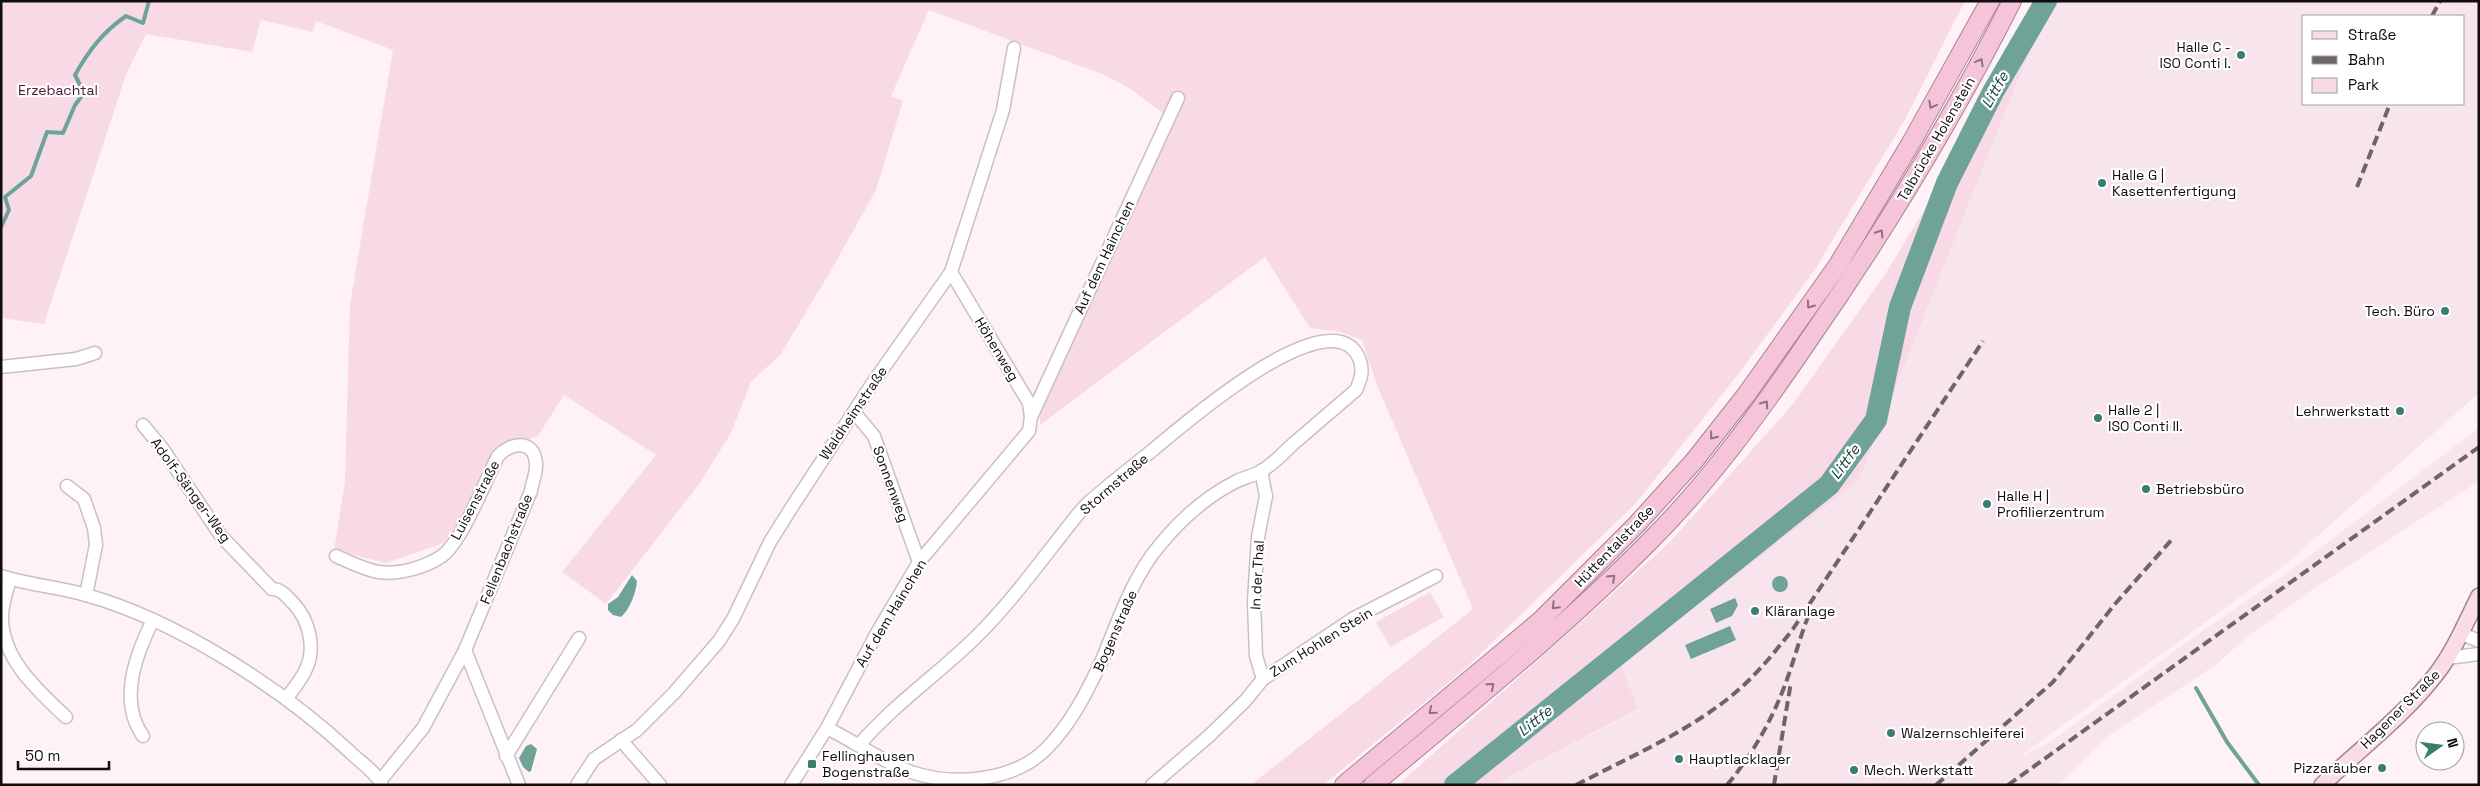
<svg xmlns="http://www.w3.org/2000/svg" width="2480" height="786" viewBox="0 0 2480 786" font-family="'Space Grotesk',sans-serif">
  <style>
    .built { fill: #f8e4ec; fill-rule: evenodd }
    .green { fill: #f8dae7 }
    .water { fill: #70a398 }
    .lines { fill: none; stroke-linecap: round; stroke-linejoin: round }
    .stream { stroke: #70a398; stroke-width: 4 }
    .river { stroke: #70a398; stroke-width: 22 }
    .minor-casing { stroke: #cabfc3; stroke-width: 15 }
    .major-casing { stroke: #a58492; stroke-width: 18 }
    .highway-casing { stroke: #a58492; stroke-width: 20 }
    .minor { stroke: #fff; stroke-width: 12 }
    .major { stroke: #f9dce8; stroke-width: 15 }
    .highway { stroke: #f5c4d9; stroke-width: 18 }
    .rail { stroke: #6d6668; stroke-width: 4; stroke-dasharray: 10 5; stroke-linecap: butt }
    .oneway { stroke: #8e727e }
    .poi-dot { fill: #3a7d71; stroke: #fff; stroke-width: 2 }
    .labels { text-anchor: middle; stroke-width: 4.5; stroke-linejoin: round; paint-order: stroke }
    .poi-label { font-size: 14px; fill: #110d0e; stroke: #fff; text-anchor: start }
    .park-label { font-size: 14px; fill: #4d1834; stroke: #fff }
    .street-label { font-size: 14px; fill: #110d0e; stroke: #fff }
    .water-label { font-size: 15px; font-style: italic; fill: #17453d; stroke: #fff }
  </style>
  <rect width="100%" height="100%" fill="#fef2f7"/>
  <path class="built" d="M2055,1h424v392l-193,171 -267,193 28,-13 151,-110 85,-58 196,-148v53l-166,108 -66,48 -30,27 -106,70 -53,51h-564l144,-75 -18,-44 239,-186 187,-470zM2304,16h160v88h-160z"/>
  <g class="green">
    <polygon points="1,1 1965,1 1904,121 1814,271 1736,377 1636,503 1465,669 1323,785 1251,785 1473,609 1376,383 1362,340 1341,332 1310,328 1265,257 1040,425 1040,408 1065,347 1174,122 1132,90 1107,76 929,10 891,96 903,101 876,190 833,267 781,354 751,382 731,433 700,483 606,604 562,572 656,455 564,395 538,436 513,445 444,543 386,563 334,550 345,481 350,304 393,50 316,21 313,32 261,20 252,52 146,34 126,75 44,324 1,318"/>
    <polygon points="2046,10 1859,480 1621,665 1638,709 1494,785 1398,785 1669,543 1793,404 1884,276"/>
    <polygon points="1430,592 1444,617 1390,647 1376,622"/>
  </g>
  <g class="water">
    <path d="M632,575l5,6c-1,12 -7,28 -16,36l-8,-2 -5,-5v-6l10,-7z"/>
    <circle cx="1780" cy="584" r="8"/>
    <polygon points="1735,598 1738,605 1732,616 1716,623 1710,609"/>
    <polygon points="1730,626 1736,640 1691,659 1685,645"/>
    <polygon points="531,744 537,749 531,771 529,772 523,767 519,758 526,746"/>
  </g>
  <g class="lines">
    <g class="stream">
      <path d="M1,227l8,-17 -4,-13 26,-21 16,-44 16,1 12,-28 9,-12 -9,-18c14,-25 28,-43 51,-59l17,7 6,-22"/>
      <polyline points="2196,688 2227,742 2259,785"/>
    </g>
    <polyline class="river" points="1455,785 1829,485 1876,420 1900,307 1947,183 1993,92 2046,1"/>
    <defs>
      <g id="minor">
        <polyline points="1,367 76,359 95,353"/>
        <polyline points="854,412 874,436 919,562"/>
        <polyline points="1031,417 1178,98"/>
        <path d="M143,425l19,23 59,88 51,53c10,0 15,8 22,15 15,16 22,44 12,65 -4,10 -13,20 -19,29"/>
        <polyline points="1261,471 1266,496 1258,537 1254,602 1256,656 1263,679"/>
        <polyline points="67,486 84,499 94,528 96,545 86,595"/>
        <path d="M336,556c14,6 29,14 43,16 20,3 47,-5 63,-16 21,-16 43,-75 56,-100 13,-14 36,-17 38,7 1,9 -4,20 -5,28l-66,159"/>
        <path d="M1,576c28,9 57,11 85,19 90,25 197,94 264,157 10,10 26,20 32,33"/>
        <path d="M10,579c-3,11 -7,23 -8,35 -2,43 35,76 64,103"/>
        <polyline points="2460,633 2479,641"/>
        <polyline points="2447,658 2479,654"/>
        <path d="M827,728c28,14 54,33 84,44 41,14 102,10 135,-23 25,-25 41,-57 56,-89 16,-38 30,-82 57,-114 21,-26 48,-50 78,-65 8,-4 17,-5 24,-10 12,-6 22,-18 32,-27 21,-18 42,-36 63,-54 5,-11 8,-20 3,-32 -28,-63 -177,68 -205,91 -22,18 -46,36 -67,55 -11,11 -21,26 -31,38 -25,32 -49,64 -78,93 -38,38 -84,69 -119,110"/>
        <path d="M143,736c-25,-35 -7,-82 10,-116"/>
        <polyline points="621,740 660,785"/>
        <polyline points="506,756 579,638"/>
        <polyline points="380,781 423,728 465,650 519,785"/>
        <polyline points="577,785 594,759 637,730 674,693 719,641 733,619 770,542 790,510 872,384 951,272 1003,110 1014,48"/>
        <polyline points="791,785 827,728 878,631 919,562 1029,431 1031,417 1029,403 951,272"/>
        <polyline points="1152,785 1209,736 1245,701 1263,679 1354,618 1436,576"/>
      </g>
      <path id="major" d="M2322,785c38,-36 83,-70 115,-112 17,-22 29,-51 42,-77"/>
      <g id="highway">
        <polyline points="1344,785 1540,621 1637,524 1694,461 1746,395 1838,265 1912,141 1990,1"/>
        <path d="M1373,785c94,-79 190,-156 277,-244 59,-59 109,-128 156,-197 76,-109 146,-224 206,-343"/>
      </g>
    </defs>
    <use href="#minor" class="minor-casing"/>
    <use href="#major" class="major-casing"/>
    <use href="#highway" class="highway-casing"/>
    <use href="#minor" class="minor"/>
    <use href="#major" class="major"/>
    <use href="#highway" class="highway"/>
    <g class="rail">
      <polyline points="2432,16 2440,1"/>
      <polyline points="2357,187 2390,104"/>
      <path d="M1576,785c57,-30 122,-57 169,-101 18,-17 33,-36 48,-55l190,-288"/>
      <path d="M1727,785c25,-30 44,-63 58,-100 9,-24 15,-49 25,-73"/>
      <polyline points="1774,785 1791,682"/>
      <polyline points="1936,785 2053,682 2115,604 2174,537"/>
      <polyline points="2008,785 2479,447"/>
    </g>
  </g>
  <defs><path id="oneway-chevron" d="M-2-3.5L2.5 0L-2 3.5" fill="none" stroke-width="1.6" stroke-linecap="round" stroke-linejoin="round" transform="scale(1.25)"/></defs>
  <g class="oneway">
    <use href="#oneway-chevron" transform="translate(1980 62) rotate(-61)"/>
    <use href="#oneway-chevron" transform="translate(1932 105) rotate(119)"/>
    <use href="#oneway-chevron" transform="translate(1880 233) rotate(-58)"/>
    <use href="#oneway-chevron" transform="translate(1810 305) rotate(125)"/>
    <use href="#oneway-chevron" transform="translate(1765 404) rotate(-55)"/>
    <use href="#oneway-chevron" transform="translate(1713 436) rotate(129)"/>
    <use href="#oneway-chevron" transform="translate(1612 578) rotate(-44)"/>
    <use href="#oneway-chevron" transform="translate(1555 606) rotate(135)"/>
    <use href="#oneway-chevron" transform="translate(1491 686) rotate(-40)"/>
    <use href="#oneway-chevron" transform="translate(1432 711) rotate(140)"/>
  </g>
  <g class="poi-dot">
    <circle cx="2241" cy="55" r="5"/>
    <circle cx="2102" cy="183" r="5"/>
    <circle cx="2445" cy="311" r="5"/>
    <circle cx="2400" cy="411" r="5"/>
    <circle cx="2098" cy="418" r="5"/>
    <circle cx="2146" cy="489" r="5"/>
    <circle cx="1987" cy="504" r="5"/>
    <circle cx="1755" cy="611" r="5"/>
    <circle cx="1891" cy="733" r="5"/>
    <circle cx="1679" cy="759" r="5"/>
    <rect x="807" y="759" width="10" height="10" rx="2.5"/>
    <circle cx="2382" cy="768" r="5"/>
    <circle cx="1854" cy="770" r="5"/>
  </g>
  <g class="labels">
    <g class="poi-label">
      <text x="2231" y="52" text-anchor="end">Halle C -<tspan x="2231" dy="16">ISO Conti I.</tspan></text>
      <text x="2112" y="180">Halle G |<tspan x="2112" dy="16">Kasettenfertigung</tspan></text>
      <text x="2435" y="316" text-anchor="end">Tech. Büro</text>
      <text x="2108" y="415">Halle 2 |<tspan x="2108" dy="16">ISO Conti II.</tspan></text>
      <text x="2390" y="416" text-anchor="end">Lehrwerkstatt</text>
      <text x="2156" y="494">Betriebsbüro</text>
      <text x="1997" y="501">Halle H |<tspan x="1997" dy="16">Profilierzentrum</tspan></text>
      <text x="1765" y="616">Kläranlage</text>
      <text x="1901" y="738">Walzernschleiferei</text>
      <text x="822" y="761">Fellinghausen<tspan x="822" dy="16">Bogenstraße</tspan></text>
      <text x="1689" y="764">Hauptlacklager</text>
      <text x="2372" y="773" text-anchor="end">Pizzaräuber</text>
      <text x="1864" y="775">Mech. Werkstatt</text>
    </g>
    <g class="park-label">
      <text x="58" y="95">Erzebachtal</text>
    </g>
    <g class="street-label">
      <text transform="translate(1936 139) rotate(-60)" y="5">Talbrücke Holenstein</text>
      <text transform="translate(1104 257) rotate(-65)" y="5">Auf dem Hainchen</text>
      <text transform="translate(997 349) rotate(59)" y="5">Höhenweg</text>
      <text transform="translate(853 413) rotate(-56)" y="5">Waldheimstraße</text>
      <text transform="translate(891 484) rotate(70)" y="5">Sonnenweg</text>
      <text transform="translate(1114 484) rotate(-41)" y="5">Stormstraße</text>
      <text transform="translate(191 490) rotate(54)" y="5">Adolf-Sänger-Weg</text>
      <text transform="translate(475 500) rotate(-62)" y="5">Luisenstraße</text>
      <text transform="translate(1614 546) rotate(-46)" y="5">Hüttentalstraße</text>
      <text transform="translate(506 549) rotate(-68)" y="5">Fellenbachstraße</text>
      <text transform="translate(1257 575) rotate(-87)" y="5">In der Thal</text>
      <text transform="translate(891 613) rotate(-59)" y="5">Auf dem Hainchen</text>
      <text transform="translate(1115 631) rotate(-66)" y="5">Bogenstraße</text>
      <text transform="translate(1321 642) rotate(-32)" y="5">Zum Hohlen Stein</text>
      <text transform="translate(2400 709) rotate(-45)" y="5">Hagener Straße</text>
    </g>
    <g class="water-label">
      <text transform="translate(1995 90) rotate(-61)" y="5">Littfe</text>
      <text transform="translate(1845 462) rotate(-54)" y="5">Littfe</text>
      <text transform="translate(1535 721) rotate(-39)" y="5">Littfe</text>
    </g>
  </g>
  <rect width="2480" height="786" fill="none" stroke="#110d0e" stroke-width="5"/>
  <rect x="2302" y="15" width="162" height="90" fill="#ffffff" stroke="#a09e9f"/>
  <rect x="2312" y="31" width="25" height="8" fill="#f9dce8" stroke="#a09e9f"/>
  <text x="2348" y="40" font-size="15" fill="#110d0e">Straße</text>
  <rect x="2312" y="56" width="25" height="8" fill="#6d6668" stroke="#a09e9f"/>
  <text x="2348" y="65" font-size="15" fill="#110d0e">Bahn</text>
  <rect x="2312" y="78" width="25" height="15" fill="#f8dae7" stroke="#a09e9f"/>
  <text x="2348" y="90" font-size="15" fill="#110d0e">Park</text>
  <g transform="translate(2440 746) rotate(76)"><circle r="24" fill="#ffffff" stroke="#a09e9f"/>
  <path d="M0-4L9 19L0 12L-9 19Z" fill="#3a7d71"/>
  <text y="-8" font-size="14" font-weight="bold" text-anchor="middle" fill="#110d0e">N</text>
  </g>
  <path d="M18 761v8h91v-8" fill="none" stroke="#110d0e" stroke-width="2.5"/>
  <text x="25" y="761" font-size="15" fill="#110d0e" stroke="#ffffff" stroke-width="4" paint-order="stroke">50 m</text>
</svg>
